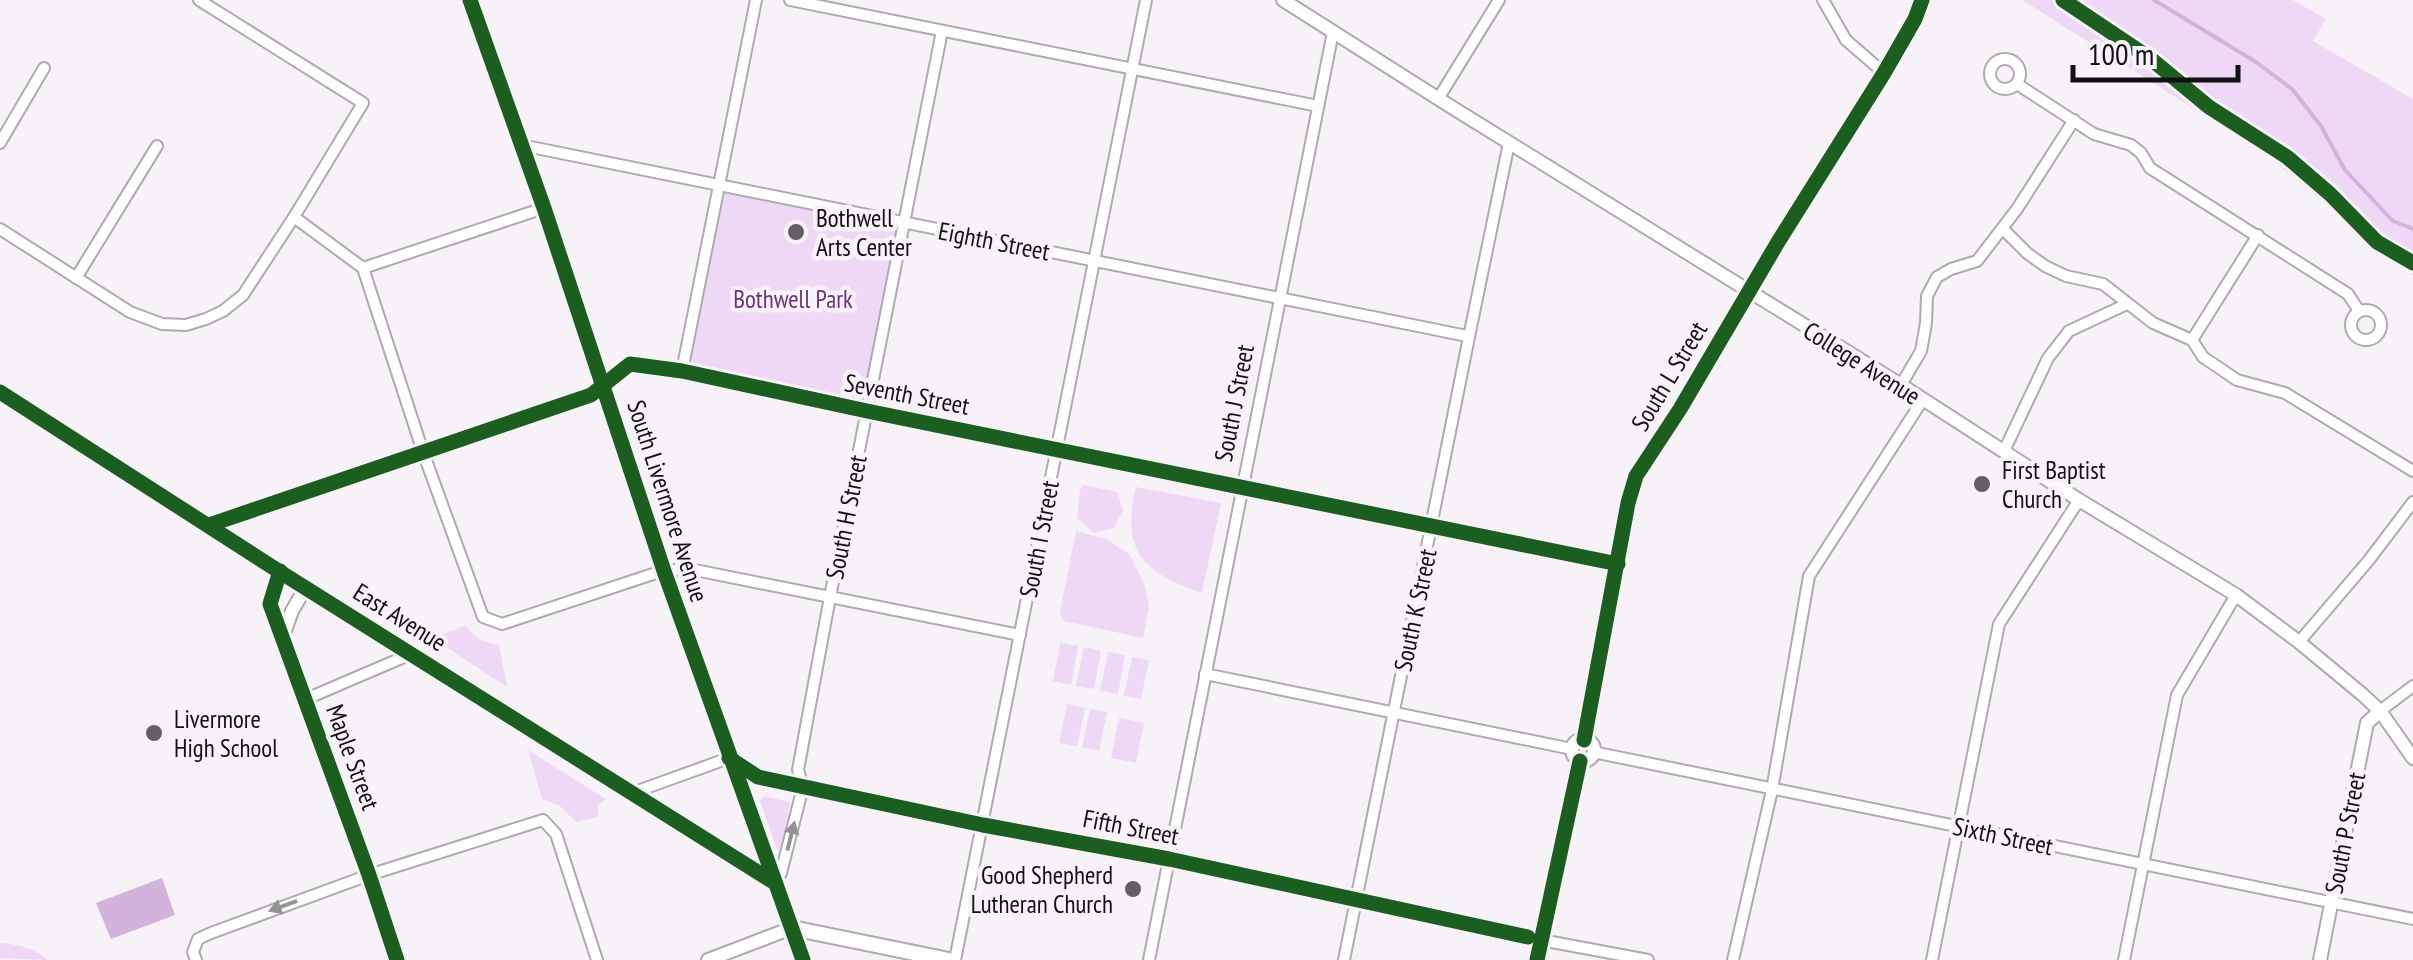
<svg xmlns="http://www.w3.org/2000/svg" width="2413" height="960" viewBox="0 0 2413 960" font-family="'PT Sans Narrow',sans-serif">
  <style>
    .green { fill: #efd8f6 }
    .water { fill: #d3b2dc }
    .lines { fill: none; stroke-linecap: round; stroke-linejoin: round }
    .stream { stroke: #d3b2dc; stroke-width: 4 }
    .minor-casing { stroke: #aeabae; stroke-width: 14 }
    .tertiary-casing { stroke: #aeabae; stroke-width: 16 }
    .secondary-casing { stroke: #aeabae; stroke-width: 18 }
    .minor { stroke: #fefdfe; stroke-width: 10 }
    .tertiary { stroke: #fefdfe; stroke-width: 12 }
    .secondary { stroke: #fefdfe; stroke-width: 14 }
    .cycleway-casing { stroke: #f7f1f8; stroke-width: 21 }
    .cycleway { stroke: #1b5e20; stroke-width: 15 }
    .oneway { fill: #949394 }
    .poi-dot { fill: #626063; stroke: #f7f1f8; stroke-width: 4 }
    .labels { text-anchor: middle; stroke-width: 9; stroke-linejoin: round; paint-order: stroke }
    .poi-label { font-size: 25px; fill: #131113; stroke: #f7f1f8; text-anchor: start }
    .street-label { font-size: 25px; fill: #131113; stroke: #f7f1f8 }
    .park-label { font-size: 25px; fill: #6c347b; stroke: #f7f1f8 }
  </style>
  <rect width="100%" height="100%" fill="#f6f2f7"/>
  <g class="green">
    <polygon points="2022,0 2293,0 2326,19 2313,41 2413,99 2413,275 2264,153"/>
    <polygon points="719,185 904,222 867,411 682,371"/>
    <polygon points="1084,485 1117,492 1123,510 1114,528 1094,533 1077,518 1080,490"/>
    <path d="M1136,487l85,16 -19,90c-58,-20 -82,-41 -66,-106z"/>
    <polygon points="1076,531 1106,539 1129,554 1144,583 1149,606 1143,638 1064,621 1060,612"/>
    <path d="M466,625c7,13 19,18 33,20l8,42 -74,-49z"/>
    <polygon points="1060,643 1078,646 1071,685 1053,681"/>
    <polygon points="1084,647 1101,651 1094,689 1076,686"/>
    <polygon points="1108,652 1125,655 1118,694 1100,691"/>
    <polygon points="1132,657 1149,660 1141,699 1124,696"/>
    <polygon points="1067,704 1085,708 1077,746 1059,743"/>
    <polygon points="1090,709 1107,712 1099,751 1082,747"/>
    <polygon points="1119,718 1144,723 1136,763 1111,758"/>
    <polygon points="528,750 606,799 598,805 598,817 576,822 560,806 542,799"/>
    <polygon points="764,796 790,802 781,851 777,849 760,801"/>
    <path d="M0,943c18,1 33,5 48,17l-48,-2z"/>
  </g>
  <polygon class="water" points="162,878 175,915 111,939 96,903"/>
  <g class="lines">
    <polyline class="stream" points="2154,0 2256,62 2292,89 2321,126 2345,170 2393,221 2413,229"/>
    <defs>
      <g id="minor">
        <polyline points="790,0 1318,106"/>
        <polyline points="1823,0 1846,40 1884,73"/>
        <circle cx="2005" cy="74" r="15"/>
        <polyline points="2017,84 2094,134 2131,145 2141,153 2150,168 2348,294 2359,311"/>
        <polyline points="1438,99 1499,0"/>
        <polyline points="0,143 44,68"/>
        <polyline points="521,145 1467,336"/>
        <polyline points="294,217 363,268 423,452 483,617 502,624 653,574 685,568 1020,635"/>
        <polyline points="0,229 130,312 162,324 186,325 206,319 223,311 243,295 294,217 363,103 199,0"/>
        <polyline points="2003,229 2027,253 2045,266 2066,276 2103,284 2153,323 2192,340 2203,357 2237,380 2285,393 2413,471"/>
        <polyline points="363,268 544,208"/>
        <polyline points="76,278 157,146"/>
        <circle cx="2366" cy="325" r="15"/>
        <polyline points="2192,340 2258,235"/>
        <polyline points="682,371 756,0"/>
        <polyline points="1901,385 1921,351 1926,323 1927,296 1937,277 1951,269 1977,261 2017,209 2074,120"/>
        <polyline points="2004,451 2048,358 2069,331 2127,304"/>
        <polyline points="209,525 591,395 630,364 682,371 867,411 1618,564"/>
        <polyline points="2299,642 2369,560 2413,502"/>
        <polyline points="1205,674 1572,749"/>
        <polyline points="306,699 411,654"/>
        <polyline points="2380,711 2413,686"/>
        <polyline points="1593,752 2413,919"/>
        <polyline points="632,793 729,758 752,775 803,787 983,825 1169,859 1541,940 1648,960"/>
        <polyline points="775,883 781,873 803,787 798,770 830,597 942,31"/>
        <polyline points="196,960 193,952 198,939 211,933 369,875 543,820 556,834 597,960"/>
        <polyline points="955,960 1146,0"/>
        <polyline points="1149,960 1333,32"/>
        <path d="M1344,960c55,-272 108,-545 165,-817"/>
        <polyline points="1733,960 1772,790 1809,576 1922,401"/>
        <polyline points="1932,960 1999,624 2079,500"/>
        <polyline points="2124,960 2177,695 2236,595"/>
      </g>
      <g id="tertiary">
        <polyline points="1283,0 1453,108 1901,385 2079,500 2236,595 2299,642 2363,695 2380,711 2413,758"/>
        <polyline points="280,571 270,604 369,875 397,960"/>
        <polyline points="283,636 292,611 306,587"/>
        <circle cx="1583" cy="750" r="11"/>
        <polyline points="1584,740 1628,503 1636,476 1680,409 1778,242 1884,73 1915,19 1922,0"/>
        <polyline points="708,960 792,928"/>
        <polyline points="1537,960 1580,761"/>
        <polyline points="2320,960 2367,723 2380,711"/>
      </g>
      <g id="secondary">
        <polyline points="470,0 544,208 664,571 803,960"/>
        <polyline points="0,392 277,570 775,883"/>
        <polyline points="792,928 949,960"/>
      </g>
    </defs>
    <use href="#minor" class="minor-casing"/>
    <use href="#tertiary" class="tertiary-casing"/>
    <use href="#secondary" class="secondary-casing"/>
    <use href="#minor" class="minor"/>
    <use href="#tertiary" class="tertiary"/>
    <use href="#secondary" class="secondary"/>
    <defs>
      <g id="cycleway">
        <polyline points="470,0 544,208 664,571 803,960"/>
        <polyline points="2063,0 2151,59 2209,107 2287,157 2330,194 2377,242 2413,263"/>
        <polyline points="0,392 277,570 775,883"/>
        <polyline points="209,525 591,395 630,364 682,371 867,411 1618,564"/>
        <polyline points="280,571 270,604 369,875 397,960"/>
        <polyline points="1584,740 1628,503 1636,476 1680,409 1778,242 1884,73 1915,19 1922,0"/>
        <polyline points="729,758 758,777 983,825 1169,859 1528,937"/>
        <polyline points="1537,960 1580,761"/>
      </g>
    </defs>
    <use href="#cycleway" class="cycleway-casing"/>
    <use href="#cycleway" class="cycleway"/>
  </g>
  <defs><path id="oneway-solid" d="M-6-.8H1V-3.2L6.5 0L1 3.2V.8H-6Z" transform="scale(2.5)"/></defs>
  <g class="oneway">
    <use href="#oneway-solid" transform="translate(791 836) rotate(-76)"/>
    <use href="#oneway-solid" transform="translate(283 906) rotate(160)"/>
  </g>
  <g class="poi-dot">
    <circle cx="796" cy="232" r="10"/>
    <circle cx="1982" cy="484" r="10"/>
    <circle cx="154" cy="733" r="10"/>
    <circle cx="1133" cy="889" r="10"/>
  </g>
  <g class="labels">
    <g class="poi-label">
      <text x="816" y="227">Bothwell<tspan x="816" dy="29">Arts Center</tspan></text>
      <text x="2002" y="479">First Baptist<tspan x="2002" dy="29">Church</tspan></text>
      <text x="174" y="728">Livermore<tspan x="174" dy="29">High School</tspan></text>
      <text x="1113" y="884" text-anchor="end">Good Shepherd<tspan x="1113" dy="29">Lutheran Church</tspan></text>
    </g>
    <g class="street-label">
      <text transform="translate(994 241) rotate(11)" y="9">Eighth Street</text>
      <text transform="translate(1862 363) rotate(32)" y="9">College Avenue</text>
      <text transform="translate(1669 376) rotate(-59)" y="9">South L Street</text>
      <text transform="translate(907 394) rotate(11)" y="9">Seventh Street</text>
      <text transform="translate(1234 403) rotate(-79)" y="9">South J Street</text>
      <text transform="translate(668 501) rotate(72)" y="9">South Livermore Avenue</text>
      <text transform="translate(846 517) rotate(-79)" y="9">South H Street</text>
      <text transform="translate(1039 539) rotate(-79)" y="9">South I Street</text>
      <text transform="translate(1415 610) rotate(-78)" y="9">South K Street</text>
      <text transform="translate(400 617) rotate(32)" y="9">East Avenue</text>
      <text transform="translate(353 757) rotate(70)" y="9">Maple Street</text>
      <text transform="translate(1131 827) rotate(11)" y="9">Fifth Street</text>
      <text transform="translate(2345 833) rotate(-79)" y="9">South P Street</text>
      <text transform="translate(2003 836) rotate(12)" y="9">Sixth Street</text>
    </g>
    <g class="park-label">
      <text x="793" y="308">Bothwell Park</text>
    </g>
  </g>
  <path d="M2073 65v15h165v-15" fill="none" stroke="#131113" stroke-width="5"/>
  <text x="2088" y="65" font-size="30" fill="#131113" stroke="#f7f1f8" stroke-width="8" paint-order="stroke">100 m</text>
</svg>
